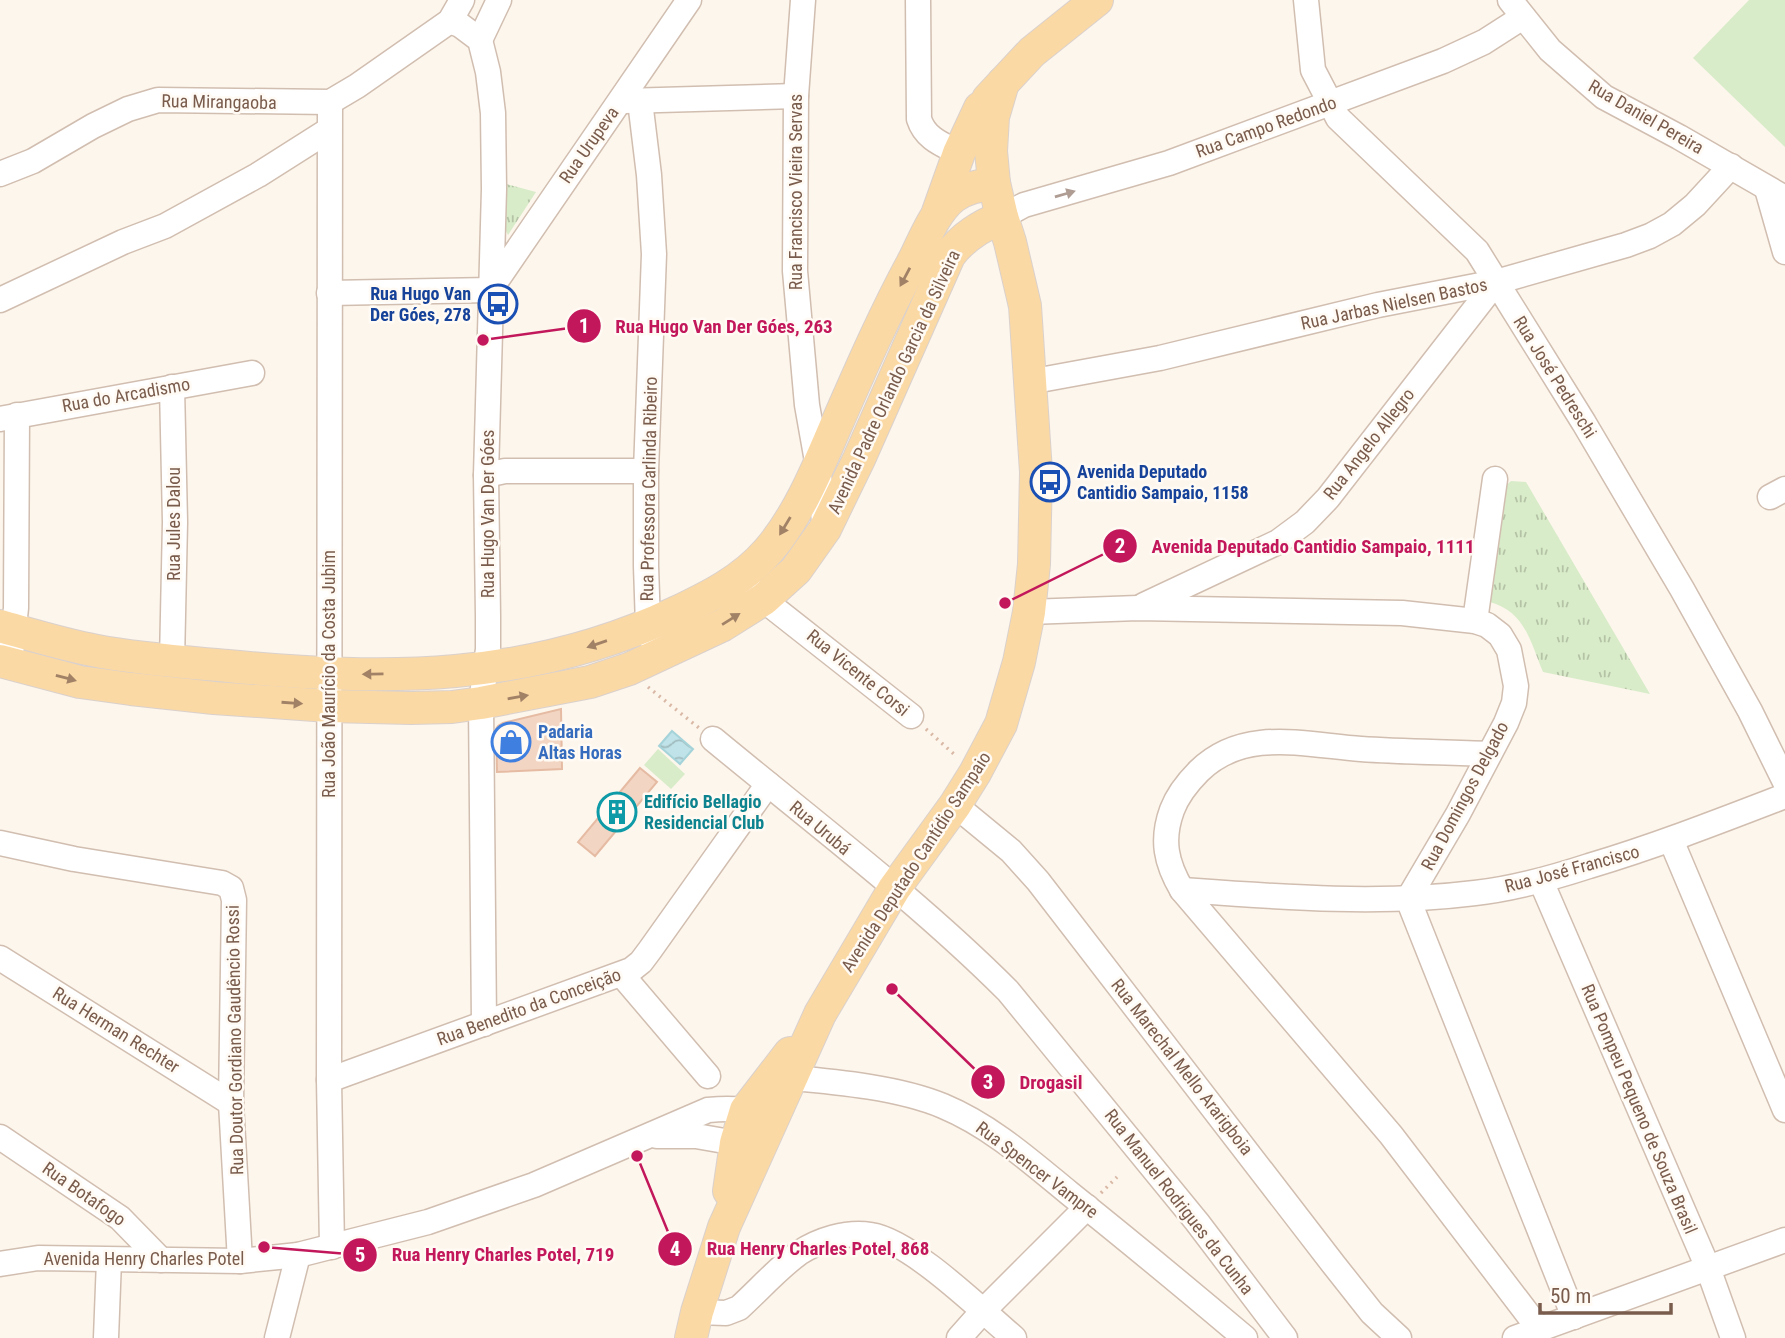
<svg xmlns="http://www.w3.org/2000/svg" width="1785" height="1338" viewBox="0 0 1785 1338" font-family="'Roboto Condensed',sans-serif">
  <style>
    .grass { fill: url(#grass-tufts) }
    .garden { fill: #d8ecc9 }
    .water { fill: url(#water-waves); stroke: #a5d3da; stroke-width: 2 }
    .building { fill: #f3d5c3; stroke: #e6bba3; stroke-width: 2 }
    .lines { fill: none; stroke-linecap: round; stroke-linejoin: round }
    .minor-casing { stroke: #d1beb0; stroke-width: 27 }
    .major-casing { stroke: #dad1cd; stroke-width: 34 }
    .path { stroke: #d9b8a5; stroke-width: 3.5; stroke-dasharray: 2 5; stroke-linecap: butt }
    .minor { stroke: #fff; stroke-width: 24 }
    .major { stroke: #fbd9a5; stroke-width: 32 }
    .oneway { fill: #af9d94 }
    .oneway2 { fill: #a18267 }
    .labels { text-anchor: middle; stroke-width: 5; stroke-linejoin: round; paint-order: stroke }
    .street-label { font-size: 18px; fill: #7a5c4d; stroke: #fffaf3 }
    .transit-label { font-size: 18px; font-weight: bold; fill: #164399; stroke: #fffaf3; text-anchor: end }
    .shop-label { font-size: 18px; font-weight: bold; fill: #366cbe; stroke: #fffaf3; text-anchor: start }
    .culture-label { font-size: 18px; font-weight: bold; fill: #0d838f; stroke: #fffaf3; text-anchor: start }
    .leader { fill: none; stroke: #c2185b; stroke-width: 2.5 }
    .callout-dot { fill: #c2185b; stroke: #fffaf3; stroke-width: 2.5 }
    .mark-label { font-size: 21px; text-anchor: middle; font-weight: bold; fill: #fff }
    .callout-label { font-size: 19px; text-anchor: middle; font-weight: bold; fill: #c2185b; stroke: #fffaf3; stroke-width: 5; stroke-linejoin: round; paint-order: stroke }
  </style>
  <defs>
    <pattern id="grass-tufts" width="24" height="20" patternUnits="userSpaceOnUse" patternTransform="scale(1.75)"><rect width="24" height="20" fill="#d8ecc9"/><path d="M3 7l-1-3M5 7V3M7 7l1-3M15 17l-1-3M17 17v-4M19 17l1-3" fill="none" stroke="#b4c2a5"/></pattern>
    <pattern id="water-waves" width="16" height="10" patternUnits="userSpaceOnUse" patternTransform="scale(1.75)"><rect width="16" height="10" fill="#bfe3e8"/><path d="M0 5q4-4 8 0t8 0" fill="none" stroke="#a0bbbe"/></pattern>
  </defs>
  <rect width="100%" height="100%" fill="#fdf6ec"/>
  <g class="grass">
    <polygon points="506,184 536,192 508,235 506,231"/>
    <path d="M1511,481l15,1 124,212 -107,-22c-13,-31 -18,-60 -53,-70l9,-84 1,-27z"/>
  </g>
  <g class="garden">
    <polygon points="1749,0 1785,0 1785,147 1693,58"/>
    <polygon points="658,749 685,774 671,789 644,765"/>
  </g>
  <polygon class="water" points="672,731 693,749 680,764 659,746"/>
  <g class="building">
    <polygon points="561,709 562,769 497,772 496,729 498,726 503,723"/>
    <polygon points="640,768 657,782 595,856 578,842"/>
  </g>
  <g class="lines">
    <defs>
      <g id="minor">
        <polyline points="803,0 796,96 795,271 807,405 818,467 825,529"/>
        <path d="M918,0l1,119c6,19 22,25 40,34"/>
        <polyline points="1306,0 1313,70 1338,118 1477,251 1584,423 1682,589 1750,711 1785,782"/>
        <polyline points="1510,0 1550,50 1604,97 1679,137 1785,198"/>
        <polyline points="450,21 460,25 480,40 488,72 493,113 494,189 486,475 488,616 488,649 481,703 484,1024"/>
        <polyline points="480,40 499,0"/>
        <polyline points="625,101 796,96"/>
        <polyline points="640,101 649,175 654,254 646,471 646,566 648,625 651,638"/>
        <polyline points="330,102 329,1080 332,1247"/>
        <polyline points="0,174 33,161 93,126 128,109 158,100 330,102 357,86 450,21 462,0"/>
        <polyline points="1767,189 1785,252"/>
        <polyline points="1002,217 1024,205 1169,163 1443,61 1484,42 1523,17"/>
        <polyline points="329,293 490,290 689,0"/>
        <polyline points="0,300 123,242 165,226 258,175 329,130"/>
        <polyline points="1029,382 1160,358 1378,305 1496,282 1626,245 1650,236 1672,224 1695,205 1731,166"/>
        <polyline points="0,419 252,373"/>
        <polyline points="486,475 505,471 646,471"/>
        <polyline points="1770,497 1785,489"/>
        <polyline points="751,590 911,716"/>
        <polyline points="1144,605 1278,542 1305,522 1328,498 1496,282"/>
        <polyline points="1029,612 1138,608 1402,613 1475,621 1487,625 1500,635 1509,650 1516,686 1514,703 1506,723 1458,814 1408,899 1574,1317"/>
        <polyline points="1475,621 1495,479"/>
        <polyline points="172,661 175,522 172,387"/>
        <polyline points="10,663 16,608 17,415"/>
        <path d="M713,739c99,82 204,161 295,252l189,231 88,116"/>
        <path d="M1489,754c-43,-2 -86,-2 -128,-5 -56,-4 -117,-22 -162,22 -12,12 -21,23 -27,39 -11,30 -6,53 10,80l209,245 149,195"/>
        <polyline points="955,805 1011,851 1038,881 1334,1265 1372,1313 1399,1338"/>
        <polyline points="1671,840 1785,1110"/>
        <polyline points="0,843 74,859 222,883 231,888 234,900 231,1103 240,1261"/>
        <polyline points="1541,881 1708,1268 1733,1338"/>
        <path d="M1182,890c97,7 197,15 293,3 39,-4 77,-15 114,-27 67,-20 131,-45 196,-70"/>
        <polyline points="0,958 231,1103"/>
        <polyline points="622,975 708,1076"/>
        <path d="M792,1078c47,4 108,10 151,28 48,20 87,55 126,87 60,48 118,96 176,145"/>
        <polyline points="329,1080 631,970 641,962 650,950 768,784"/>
        <polyline points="657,1136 696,1136 736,1143 753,1142"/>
        <polyline points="0,1137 120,1218 161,1260"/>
        <path d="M0,1264l38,-6 202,3 58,-6 130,-33 106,-37 174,-75c20,-2 36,-2 54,6"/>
        <path d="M697,1312l29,1 13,-5c20,-18 38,-39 60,-55 20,-13 47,-22 72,-18 40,6 110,75 143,103"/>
        <polyline points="106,1338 109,1260"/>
        <polyline points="277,1338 298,1255"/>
        <polyline points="959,1338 983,1311 1087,1207"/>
        <polyline points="1515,1338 1785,1240"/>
      </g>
      <g id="major">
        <polyline points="988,99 1032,52 1097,0"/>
        <polyline points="938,212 959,153 980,108"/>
        <path d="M0,626c32,9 64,19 97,25 43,8 87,11 131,15 158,15 300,16 447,-53 34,-16 68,-33 93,-62 29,-33 49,-81 66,-121 25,-57 50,-115 80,-170 10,-20 21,-49 39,-63 12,-9 27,-11 41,-14"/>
        <path d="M0,661l80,21 51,7 83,9 115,8 82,2 41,-1 29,-4 109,-21 39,-13 94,-44 41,-26 32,-29 29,-41 34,-70 90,-203c13,-19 32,-30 53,-39"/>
        <polyline points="729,1191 736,1143 746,1110 790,1053"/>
        <polyline points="691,1338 697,1312 724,1227 820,1014 894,889 955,805 975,773 1001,724 1019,662 1029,612 1034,564 1036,472 1025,306 1010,242 1002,217 994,183 991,151 993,117 1003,83"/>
      </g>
    </defs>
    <use href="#minor" class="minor-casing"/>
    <use href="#major" class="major-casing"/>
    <g class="path">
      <polyline points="648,687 699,728"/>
      <polyline points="926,729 956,756"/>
      <polyline points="1101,1193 1117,1177"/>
    </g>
    <use href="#minor" class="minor"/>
    <use href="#major" class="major"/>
  </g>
  <defs><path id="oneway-solid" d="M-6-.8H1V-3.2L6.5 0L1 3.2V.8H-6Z" transform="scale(1.75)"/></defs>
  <use class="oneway" href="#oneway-solid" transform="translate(1065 194) rotate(-16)"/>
  <g class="oneway2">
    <use href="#oneway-solid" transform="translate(905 277) rotate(118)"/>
    <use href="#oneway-solid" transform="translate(785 526) rotate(121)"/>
    <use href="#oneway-solid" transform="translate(731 619) rotate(-32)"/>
    <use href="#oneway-solid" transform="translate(597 644) rotate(161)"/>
    <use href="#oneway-solid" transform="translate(373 674) rotate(179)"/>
    <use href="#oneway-solid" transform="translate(66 678) rotate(15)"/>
    <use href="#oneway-solid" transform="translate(518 697) rotate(-10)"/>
    <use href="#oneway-solid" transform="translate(292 703) rotate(4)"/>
  </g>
  <defs>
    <symbol id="bus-ring" viewBox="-11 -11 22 22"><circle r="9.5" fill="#fffaf3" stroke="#1a4fb4" stroke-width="1.5"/><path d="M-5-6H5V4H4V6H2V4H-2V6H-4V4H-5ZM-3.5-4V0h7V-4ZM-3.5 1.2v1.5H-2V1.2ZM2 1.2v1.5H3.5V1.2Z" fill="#1a4fb4"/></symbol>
    <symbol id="shop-ring" viewBox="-11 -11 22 22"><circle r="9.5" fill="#fffaf3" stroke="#3f7fe0" stroke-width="1.5"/><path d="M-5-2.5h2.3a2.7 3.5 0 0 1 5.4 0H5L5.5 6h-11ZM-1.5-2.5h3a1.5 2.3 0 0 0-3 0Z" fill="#3f7fe0"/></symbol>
    <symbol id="building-ring" viewBox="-11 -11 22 22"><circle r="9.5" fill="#fffaf3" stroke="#0f9aa8" stroke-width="1.5"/><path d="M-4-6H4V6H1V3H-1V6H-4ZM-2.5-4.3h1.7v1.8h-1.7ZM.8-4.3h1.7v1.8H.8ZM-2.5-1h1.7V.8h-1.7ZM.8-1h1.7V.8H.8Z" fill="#0f9aa8"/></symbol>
  </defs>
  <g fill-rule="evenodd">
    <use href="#bus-ring" x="476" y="282" width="44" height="44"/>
    <use href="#bus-ring" x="1028" y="460" width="44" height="44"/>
    <use href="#shop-ring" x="489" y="720" width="44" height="44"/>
    <use href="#building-ring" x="595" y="790" width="44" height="44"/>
  </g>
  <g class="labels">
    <g class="street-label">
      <text transform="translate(219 102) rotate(1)" y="6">Rua Mirangaoba</text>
      <text transform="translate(1646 117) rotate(30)" y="6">Rua Daniel Pereira</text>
      <text transform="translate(1266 127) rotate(-20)" y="6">Rua Campo Redondo</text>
      <text transform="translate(589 145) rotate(-55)" y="6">Rua Urupeva</text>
      <text transform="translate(796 192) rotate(-90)" y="6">Rua Francisco Vieira Servas</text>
      <text transform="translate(1394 304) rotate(-12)" y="6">Rua Jarbas Nielsen Bastos</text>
      <text transform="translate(1555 377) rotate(58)" y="6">Rua José Pedreschi</text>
      <text transform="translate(894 382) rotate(-65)" y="6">Avenida Padre Orlando Garcia da Silveira</text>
      <text transform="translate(126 395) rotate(-10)" y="6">Rua do Arcadismo</text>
      <text transform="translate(1369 444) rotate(-52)" y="6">Rua Angelo Allegro</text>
      <text transform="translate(649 489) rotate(-89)" y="6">Rua Professora Carlinda Ribeiro</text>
      <text transform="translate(488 514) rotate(-90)" y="6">Rua Hugo Van Der Góes</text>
      <text transform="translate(174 524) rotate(-90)" y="6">Rua Jules Dalou</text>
      <text transform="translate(858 673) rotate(39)" y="6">Rua Vicente Corsi</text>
      <text transform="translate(329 674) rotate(-90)" y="6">Rua João Maurício da Costa Jubim</text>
      <text transform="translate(1465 796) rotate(-62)" y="6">Rua Domingos Delgado</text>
      <text transform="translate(820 828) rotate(40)" y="6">Rua Urubá</text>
      <text transform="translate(916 862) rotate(-57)" y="6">Avenida Deputado Cantídio Sampaio</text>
      <text transform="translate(1572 869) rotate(-15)" y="6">Rua José Francisco</text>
      <text transform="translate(529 1007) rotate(-20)" y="6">Rua Benedito da Conceição</text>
      <text transform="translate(116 1030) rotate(32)" y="6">Rua Herman Rechter</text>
      <text transform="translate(235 1040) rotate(-91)" y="6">Rua Doutor Gordiano Gaudêncio Rossi</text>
      <text transform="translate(1182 1067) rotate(52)" y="6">Rua Marechal Mello Ararigboia</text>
      <text transform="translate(1639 1109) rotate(67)" y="6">Rua Pompeu Pequeno de Souza Brasil</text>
      <text transform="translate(1037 1170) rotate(37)" y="6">Rua Spencer Vampre</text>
      <text transform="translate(84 1194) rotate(35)" y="6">Rua Botafogo</text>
      <text transform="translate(1179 1202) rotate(52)" y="6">Rua Manuel Rodrigues da Cunha</text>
      <text x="144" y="1265">Avenida Henry Charles Potel</text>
    </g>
    <g class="transit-label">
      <text x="471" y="300">Rua Hugo Van<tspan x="471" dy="21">Der Góes, 278</tspan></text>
      <text x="1077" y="478" text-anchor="start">Avenida Deputado<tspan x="1077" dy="21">Cantidio Sampaio, 1158</tspan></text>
    </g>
    <g class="shop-label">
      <text x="538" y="738">Padaria<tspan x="538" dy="21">Altas Horas</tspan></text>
    </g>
    <g class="culture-label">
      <text x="644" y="808">Edifício Bellagio<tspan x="644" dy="21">Residencial Club</tspan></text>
    </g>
  </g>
  <path class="leader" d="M483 340L584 326M1005 603L1120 546M892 989L988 1082M637 1156L675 1249M264 1247L360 1255"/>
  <g class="callout-dot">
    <circle cx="483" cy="340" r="7"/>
    <circle cx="1005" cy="603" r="7"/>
    <circle cx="892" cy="989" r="7"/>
    <circle cx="637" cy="1156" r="7"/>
    <circle cx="264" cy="1247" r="7"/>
    <circle cx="584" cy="326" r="18"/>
    <circle cx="1120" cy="546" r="18"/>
    <circle cx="988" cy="1082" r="18"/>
    <circle cx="675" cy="1249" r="18"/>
    <circle cx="360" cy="1255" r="18"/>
  </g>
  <g class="mark-label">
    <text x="584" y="333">1</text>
    <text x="1120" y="553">2</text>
    <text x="988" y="1089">3</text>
    <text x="675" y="1256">4</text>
    <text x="360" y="1262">5</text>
  </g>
  <g class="callout-label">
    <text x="724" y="333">Rua Hugo Van Der Góes, 263</text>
    <text x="1313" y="553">Avenida Deputado Cantidio Sampaio, 1111</text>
    <text x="1051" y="1089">Drogasil</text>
    <text x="818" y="1255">Rua Henry Charles Potel, 868</text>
    <text x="503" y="1261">Rua Henry Charles Potel, 719</text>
  </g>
  <path d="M1540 1303v10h131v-10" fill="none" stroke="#7a5c4d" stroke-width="3.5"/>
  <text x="1550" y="1303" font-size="21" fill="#7a5c4d" stroke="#fffaf3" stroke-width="5" paint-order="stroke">50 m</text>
</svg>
